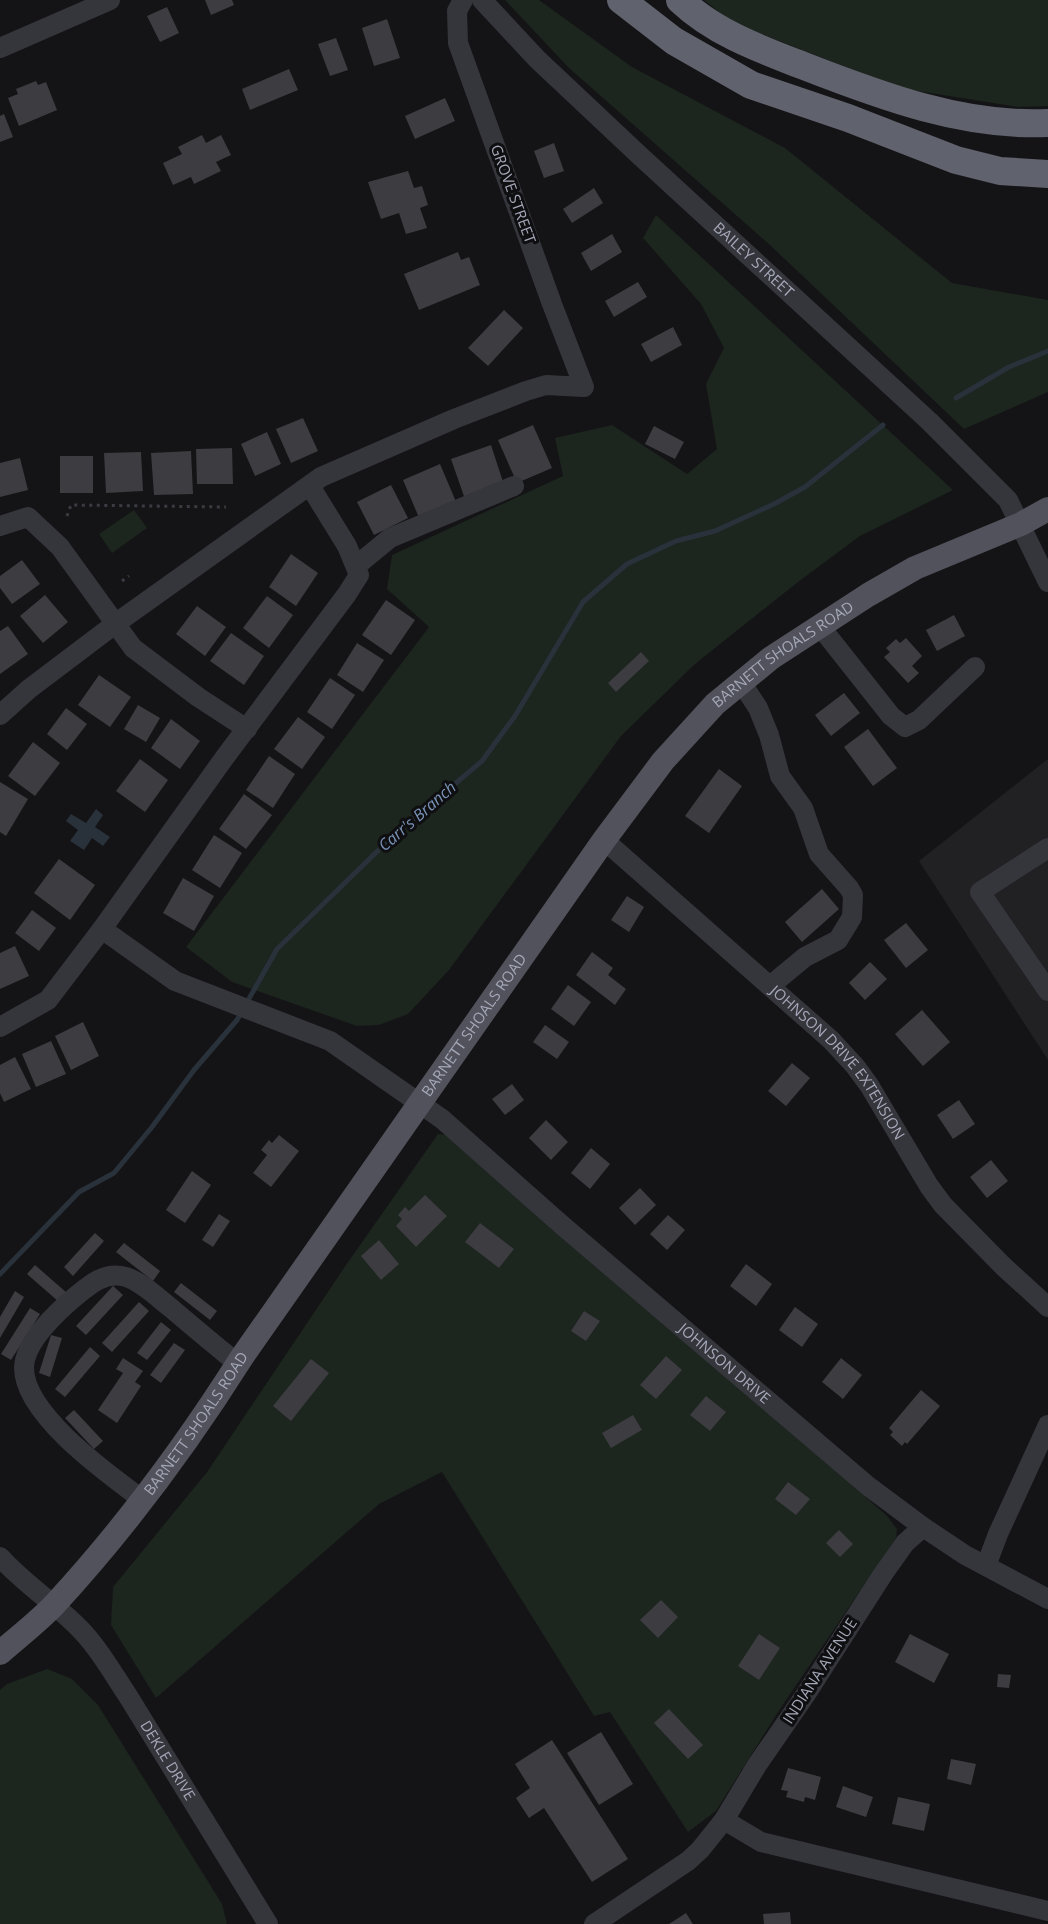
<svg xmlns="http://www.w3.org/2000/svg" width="1048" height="1924" viewBox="0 0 1048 1924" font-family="'Open Sans',sans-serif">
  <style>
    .built { fill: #212023 }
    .green { fill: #1c251e }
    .water { fill: #29313b }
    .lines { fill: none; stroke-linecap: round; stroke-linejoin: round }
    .stream { stroke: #29313b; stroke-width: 5 }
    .building { fill: #3c3c41 }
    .path { stroke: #3b3c43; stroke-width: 3; stroke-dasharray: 3 4.5; stroke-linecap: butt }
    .minor { stroke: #35353c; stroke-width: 20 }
    .major { stroke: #51525b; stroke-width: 24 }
    .highway { stroke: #60626d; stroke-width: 28 }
    .labels { text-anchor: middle; stroke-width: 6; stroke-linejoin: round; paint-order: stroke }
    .street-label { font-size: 15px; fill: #a5a8b8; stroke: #0f0f11 }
    .water-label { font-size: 16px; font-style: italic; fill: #7992b6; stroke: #0f0f11 }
  </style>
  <rect width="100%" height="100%" fill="#141416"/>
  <polygon class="built" points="1048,759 1048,1060 919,861"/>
  <g class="green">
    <polygon points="505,0 539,0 632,67 785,148 952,283 1048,300 1048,392 964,429 771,246 569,68"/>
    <polygon points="704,0 1048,0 1048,106 1018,107 899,88 731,22"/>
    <polygon points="656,215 953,490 860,536 798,582 695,664 621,736 449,970 408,1014 379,1025 357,1026 232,982 186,947 429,627 387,589 392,555 563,476 555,438 612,425 687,474 717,449 706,384 724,348 701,304 643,238"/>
    <polygon points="134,510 147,528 112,553 99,534"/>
    <polygon points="438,1134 446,1135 726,1372 887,1516 897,1529 896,1538 780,1709 716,1811 688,1832 610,1712 594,1716 442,1472 379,1504 156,1698 111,1625 113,1587 207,1472 346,1265"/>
    <polygon points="47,1669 72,1679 98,1705 222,1904 227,1924 0,1924 0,1690 7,1684"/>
  </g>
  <polygon class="water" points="96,809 103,815 95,827 110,837 103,846 92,838 84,850 70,841 78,830 66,821 71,814 86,823"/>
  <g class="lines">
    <g class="stream">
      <polyline points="956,398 1009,367 1048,351"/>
      <polyline points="0,1274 79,1192 114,1173 152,1127 194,1070 237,1020 277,949 394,835 482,761 515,716 583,602 627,564 676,541 715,531 774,504 805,487 883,425"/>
    </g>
  </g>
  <g class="building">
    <polygon points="205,0 232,0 234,5 211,15"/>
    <polygon points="167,7 179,33 160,42 147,16"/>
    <polygon points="387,19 400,58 374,66 362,28"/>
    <polygon points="336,38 348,70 330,76 318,44"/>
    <polygon points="289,69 298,90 250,110 242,89"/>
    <polygon points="36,81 38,85 46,82 57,110 19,126 8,98 18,94 16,89"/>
    <polygon points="445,98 455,121 415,139 405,116"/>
    <polygon points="4,114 13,137 0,142 0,116"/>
    <polygon points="202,135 206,143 221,135 231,155 216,162 221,171 194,184 191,177 173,185 163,163 182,154 178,147"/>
    <polygon points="554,143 564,171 544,178 534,151"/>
    <polygon points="408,171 414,188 422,186 428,205 420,208 427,228 406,234 399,213 381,219 368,182"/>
    <polygon points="594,188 603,203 572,223 563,209"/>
    <polygon points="612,234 622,252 591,271 581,253"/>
    <polygon points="458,252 461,260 469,257 480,285 419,310 404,274"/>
    <polygon points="638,282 647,297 614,317 605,301"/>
    <polygon points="504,310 523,328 488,366 468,348"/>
    <polygon points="673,327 682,345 651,362 641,344"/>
    <polygon points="303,418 318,451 291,463 276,429"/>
    <polygon points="533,425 552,468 517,483 498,440"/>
    <polygon points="654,426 684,442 675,459 645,444"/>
    <polygon points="267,432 281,464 255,476 241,444"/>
    <polygon points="491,445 505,488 466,502 451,459"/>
    <polygon points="232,448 233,484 197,484 196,449"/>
    <polygon points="191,451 193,494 154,495 151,453"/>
    <polygon points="141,452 143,491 106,493 104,453"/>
    <rect x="60" y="456" width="33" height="37"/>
    <polygon points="20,458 28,490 0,497 0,463"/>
    <polygon points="440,464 457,504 420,520 403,480"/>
    <polygon points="391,485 408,518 374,535 357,502"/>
    <polygon points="291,554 318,573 296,606 269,587"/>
    <polygon points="22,560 40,584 12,604 0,588 0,576"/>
    <polygon points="45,595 68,622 43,643 20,616"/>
    <polygon points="267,596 293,615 269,648 243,628"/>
    <polygon points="386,600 415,620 391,655 362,635"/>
    <polygon points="197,606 226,627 205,656 176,634"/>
    <polygon points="954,615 965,636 937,651 926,630"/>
    <polygon points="8,626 28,654 0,674 0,631"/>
    <polygon points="231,633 264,656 244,685 210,661"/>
    <polygon points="906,638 922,656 912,666 919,673 908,683 884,657 890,652 886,648 896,639 900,643"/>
    <polygon points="357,643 384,660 363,692 337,675"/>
    <polygon points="641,652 649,661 616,692 608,683"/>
    <polygon points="99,675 131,697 110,727 78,705"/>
    <polygon points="330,678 355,695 332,729 307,712"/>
    <polygon points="844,693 860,713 831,736 815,715"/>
    <polygon points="138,705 160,718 146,742 124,729"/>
    <polygon points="66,708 87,724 67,750 47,734"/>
    <polygon points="298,717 325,737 302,769 274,749"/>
    <polygon points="171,719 200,741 180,769 151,748"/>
    <polygon points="868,729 897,768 873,786 844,747"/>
    <polygon points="33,742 60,763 35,796 8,776"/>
    <polygon points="269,756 295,774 273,808 246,790"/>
    <polygon points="140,759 168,780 145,812 116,791"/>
    <polygon points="719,769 742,786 709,833 685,816"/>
    <polygon points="0,782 28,799 6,836 0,832"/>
    <polygon points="244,794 272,815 246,849 219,829"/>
    <polygon points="214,835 242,853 220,888 192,870"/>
    <polygon points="59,859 95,885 70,920 34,893"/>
    <polygon points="183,878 214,896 194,931 163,913"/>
    <polygon points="822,889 839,909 802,942 785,922"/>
    <polygon points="627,896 644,907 629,932 611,920"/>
    <polygon points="32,910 56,928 39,951 15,933"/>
    <polygon points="906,923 928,950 906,968 884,940"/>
    <polygon points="15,946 29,976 0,989 0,953"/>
    <polygon points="592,952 613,968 608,975 626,989 615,1005 576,975"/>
    <polygon points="870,962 887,979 865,1000 849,983"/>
    <polygon points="568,985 591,1002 574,1026 551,1009"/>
    <polygon points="922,1010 950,1042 923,1066 895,1034"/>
    <polygon points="83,1022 99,1056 71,1070 55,1036"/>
    <polygon points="545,1025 569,1042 557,1059 533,1042"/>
    <polygon points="51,1041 66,1074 36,1087 22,1054"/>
    <polygon points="15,1057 31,1089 4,1102 0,1093 0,1065"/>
    <polygon points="792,1063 810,1078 786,1106 768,1091"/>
    <polygon points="512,1084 524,1100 505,1115 492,1099"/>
    <polygon points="959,1100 975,1124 953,1139 937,1115"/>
    <polygon points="546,1120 568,1142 551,1160 529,1138"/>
    <polygon points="279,1135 299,1151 271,1187 253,1173 267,1155 261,1150 269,1140 272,1143"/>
    <polygon points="591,1148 610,1164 590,1189 571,1173"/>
    <polygon points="991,1160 1008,1181 987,1198 970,1177"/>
    <polygon points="192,1171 211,1185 185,1223 166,1210"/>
    <polygon points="640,1188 656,1205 635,1225 619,1208"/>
    <polygon points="425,1195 447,1216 416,1247 396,1226 402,1219 398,1215 405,1207 409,1211"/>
    <polygon points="219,1214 230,1221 213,1247 202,1240"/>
    <polygon points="668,1215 685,1230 667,1250 650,1234"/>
    <polygon points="480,1223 514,1249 499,1268 465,1242"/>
    <polygon points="95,1233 104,1241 73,1276 64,1267"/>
    <polygon points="379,1240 399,1264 381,1280 361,1256"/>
    <polygon points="124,1243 160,1271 153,1281 116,1252"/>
    <polygon points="746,1264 772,1284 756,1306 730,1286"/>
    <polygon points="35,1265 67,1293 59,1302 27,1274"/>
    <polygon points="181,1283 217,1311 210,1320 174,1292"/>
    <polygon points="113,1286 123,1295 86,1335 76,1326"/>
    <polygon points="15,1291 24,1297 0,1338 0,1317"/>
    <polygon points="139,1302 149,1311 112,1352 102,1343"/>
    <polygon points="795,1307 818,1324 802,1347 779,1330"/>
    <polygon points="30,1308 40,1314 11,1360 1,1354"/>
    <polygon points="584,1311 600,1321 586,1341 571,1331"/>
    <polygon points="161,1322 171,1330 147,1360 137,1353"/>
    <polygon points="51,1335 62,1338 50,1377 39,1373"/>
    <polygon points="174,1343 185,1350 161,1383 150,1375"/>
    <polygon points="90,1347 100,1356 65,1397 55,1389"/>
    <polygon points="666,1356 682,1370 656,1399 640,1385"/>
    <polygon points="123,1358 143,1371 135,1382 141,1386 117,1423 98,1410 123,1373 116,1369"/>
    <polygon points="841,1358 862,1375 843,1399 822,1382"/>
    <polygon points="311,1359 329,1373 291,1421 273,1406"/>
    <polygon points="921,1390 940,1406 907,1444 905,1442 902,1446 890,1435 893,1432 889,1428"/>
    <polygon points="706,1396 726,1412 710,1431 690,1415"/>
    <polygon points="74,1410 103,1441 94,1449 65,1418"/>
    <polygon points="633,1415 642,1430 611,1448 602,1433"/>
    <polygon points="788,1482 810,1499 796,1515 775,1499"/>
    <polygon points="839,1530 853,1544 840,1557 826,1543"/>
    <polygon points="661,1600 678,1617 658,1638 640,1620"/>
    <polygon points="759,1634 780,1648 759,1680 738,1666"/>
    <polygon points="910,1634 949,1654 934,1683 895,1662"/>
    <polygon points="998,1674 1011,1675 1009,1688 997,1687"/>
    <polygon points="669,1709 703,1745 688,1759 654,1723"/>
    <polygon points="601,1732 633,1784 599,1805 567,1753"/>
    <polygon points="552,1740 628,1859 592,1882 544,1808 529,1818 516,1798 530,1788 515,1764"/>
    <polygon points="951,1759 976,1764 971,1785 947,1779"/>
    <polygon points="788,1768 821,1777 815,1800 805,1797 804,1802 786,1797 788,1791 781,1790"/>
    <polygon points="843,1786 873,1797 866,1817 836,1807"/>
    <polygon points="898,1797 930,1804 924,1831 892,1824"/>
    <polygon points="790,1912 791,1924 764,1924 763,1914"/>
    <polygon points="686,1913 693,1924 669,1924"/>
  </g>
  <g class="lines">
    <g class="path">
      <polyline points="67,516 71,505 226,507"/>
      <polyline points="122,581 129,576"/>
    </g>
    <g class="minor">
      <path id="s1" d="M482,0l55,59 101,95 291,267 79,79 40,82"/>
      <polyline points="0,48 110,0"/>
      <polyline points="0,526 28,517 60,547 133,648 198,697 247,729"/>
      <polyline points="356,566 390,538 514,486"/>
      <polyline points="819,625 891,716 905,727 919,720 975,667"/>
      <polyline points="741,682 758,708 769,735 780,776 803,808 819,854 849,888 853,895 852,917 838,940 805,957 770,986"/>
      <polyline points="0,715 29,689 115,624 321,477 454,419 526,391 546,385 584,387 552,304 458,43 457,11 463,0"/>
      <path id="s2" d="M604,840l227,200 24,26 14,19 60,101 14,19 60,61 45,41"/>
      <polyline points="1048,848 980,892 1048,991"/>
      <path id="s3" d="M102,929l73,52 155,60 112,78 121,107 305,260 55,41 42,28 83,44"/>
      <polyline points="0,1027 48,1000 102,929 225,757 347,594 359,575 347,546 310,486"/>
      <path d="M143,1500c-35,-26 -120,-86 -119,-133 1,-24 29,-51 46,-66 16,-13 33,-31 56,-24 16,5 32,21 45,31 22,19 44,37 67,56"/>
      <polyline points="923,1527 905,1543 883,1574 806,1694 757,1765 724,1820 761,1842 1048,1911"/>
      <path id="s4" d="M0,1557c23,26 52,44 76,68 21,20 36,47 52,71l140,228"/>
      <polyline points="986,1566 998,1534 1048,1425"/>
      <polyline points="594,1924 688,1861 700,1850 724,1820"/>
    </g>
    <path class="major" id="s5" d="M0,1653c18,-16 38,-31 55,-49 70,-76 132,-160 187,-247l362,-517 59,-79 52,-57 56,-46 97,-63 47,-27 106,-44 27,-15"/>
    <g class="highway">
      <polyline points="621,0 674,41 751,85 848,118 956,160 1000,171 1048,174"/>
      <path d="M680,0c35,33 80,49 124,66 77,30 160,61 244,57"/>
    </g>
  </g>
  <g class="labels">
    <g class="street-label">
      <text transform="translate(513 194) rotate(70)" y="5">GROVE STREET</text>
      <text dy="5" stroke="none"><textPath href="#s1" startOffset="376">BAILEY STREET</textPath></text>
      <text dy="5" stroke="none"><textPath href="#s5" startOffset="1275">BARNETT SHOALS ROAD</textPath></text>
      <text dy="5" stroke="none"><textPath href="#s5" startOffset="789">BARNETT SHOALS ROAD</textPath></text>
      <text dy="5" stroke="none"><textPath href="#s2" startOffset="324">JOHNSON DRIVE EXTENSION</textPath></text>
      <text dy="5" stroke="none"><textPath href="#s3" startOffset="766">JOHNSON DRIVE</textPath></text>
      <text dy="5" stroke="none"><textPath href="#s5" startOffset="303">BARNETT SHOALS ROAD</textPath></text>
      <text transform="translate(820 1671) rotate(-57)" y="5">INDIANA AVENUE</text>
      <text dy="5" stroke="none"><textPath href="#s4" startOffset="266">DEKLE DRIVE</textPath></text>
    </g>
    <g class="water-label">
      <text transform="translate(417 816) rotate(-41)" y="6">Carr's Branch</text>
    </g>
  </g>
</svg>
